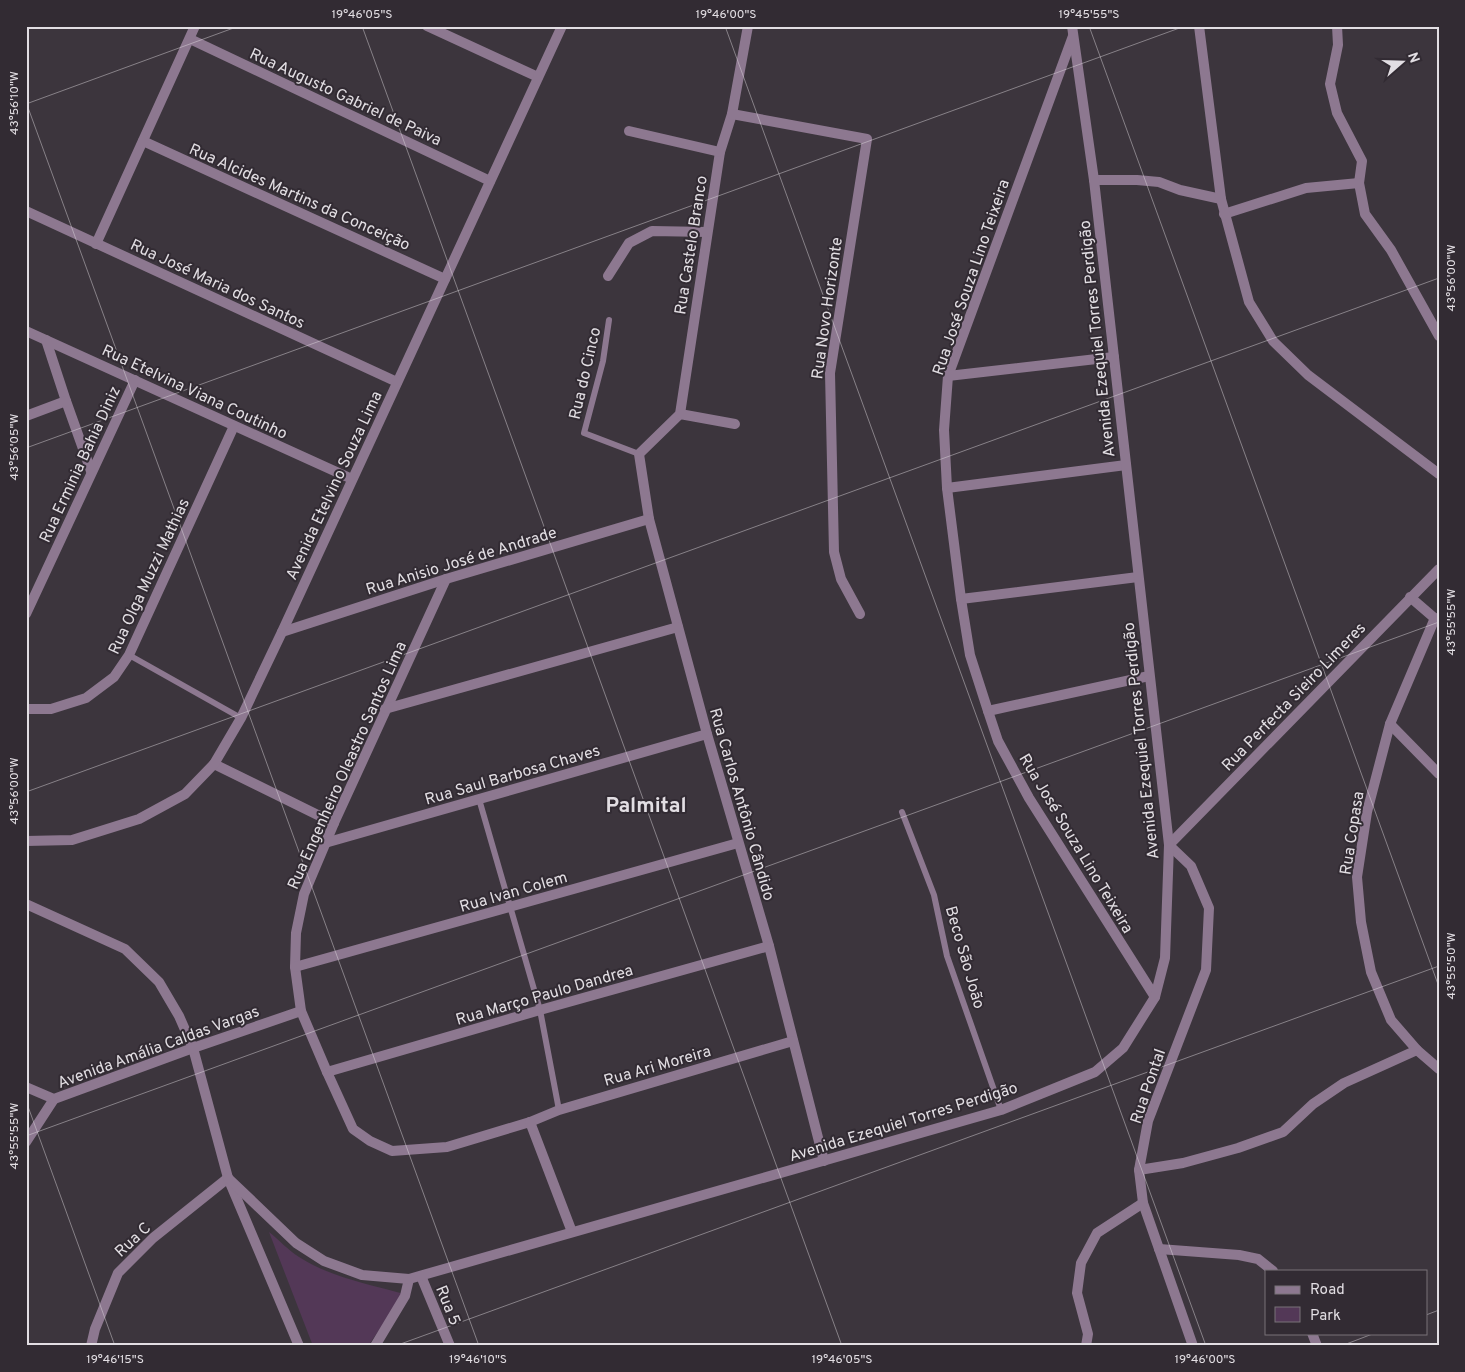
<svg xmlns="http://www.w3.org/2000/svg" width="1465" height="1372" viewBox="0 0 1465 1372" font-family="Overpass,sans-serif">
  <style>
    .green { fill: #533857 }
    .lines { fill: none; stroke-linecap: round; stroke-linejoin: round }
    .service { stroke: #8d7890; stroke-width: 6 }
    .minor { stroke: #8d7890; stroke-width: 10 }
    .tertiary { stroke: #8d7890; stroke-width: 10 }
    .ticks { fill: none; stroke: #e2dee3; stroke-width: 1; stroke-opacity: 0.45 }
    .labels { text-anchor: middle; stroke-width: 4; stroke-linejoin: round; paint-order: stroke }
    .street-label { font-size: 16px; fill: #e2dee3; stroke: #322b33 }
    .district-label { font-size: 21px; font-weight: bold; fill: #e2dee3; stroke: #322b33 }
    .neatline { fill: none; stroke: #e2dee3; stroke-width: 2 }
    .ticks-label { font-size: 12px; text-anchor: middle; fill: #e2dee3 }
  </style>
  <rect width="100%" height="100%" fill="#3c353d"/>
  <path class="green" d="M269,1232c10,8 19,18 30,25 31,20 69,27 105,37l-36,52h-55z"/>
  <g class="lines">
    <g class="service">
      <polyline points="609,320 603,361 584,433 639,454"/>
      <polyline points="129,655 241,718"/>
      <polyline points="479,799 540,1010 559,1110"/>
      <polyline points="902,812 934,895 947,956 1001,1110"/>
    </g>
    <g class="minor">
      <polyline points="427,26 538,77"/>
      <polyline points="748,26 732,114 720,152 680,414 639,454 649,519 707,734 769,946 824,1161"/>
      <polyline points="1337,26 1338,45 1330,84 1337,113 1362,161 1359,183 1365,214 1391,250 1439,336"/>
      <polyline points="1073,36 948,376 944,430 947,488 961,599 970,655 988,711 998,741 1029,798 1155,997"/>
      <polyline points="190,39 490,181"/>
      <polyline points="732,114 867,139 830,373 834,552 841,579 860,614"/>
      <polyline points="629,131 720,152"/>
      <polyline points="143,141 445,279"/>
      <polyline points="1094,180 1137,180 1159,182 1180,190 1221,199"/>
      <polyline points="26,211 397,382"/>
      <polyline points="1224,214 1306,188 1359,183"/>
      <polyline points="96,244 195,26"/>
      <polyline points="608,276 629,243 652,231 707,232"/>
      <polyline points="26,331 352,479"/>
      <polyline points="46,340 66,401 91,471"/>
      <polyline points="948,376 1114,357"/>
      <polyline points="680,414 735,424"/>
      <polyline points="26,416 66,401"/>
      <polyline points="947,488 1126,465"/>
      <polyline points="446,579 334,823 304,894 296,933 295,967 301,1011 327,1072 353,1129 370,1141 392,1151 447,1147 530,1122 559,1110 793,1041"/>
      <polyline points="961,599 1138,577"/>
      <polyline points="26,614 135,380"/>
      <polyline points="1435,618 1390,724 1367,812 1357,877 1361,922 1371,972 1391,1020 1417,1050 1439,1069"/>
      <polyline points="282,632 446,579 649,519"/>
      <polyline points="26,709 51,709 86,698 114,677 129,655 234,426"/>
      <polyline points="385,709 678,627"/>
      <polyline points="988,711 1149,676"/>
      <polyline points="1390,724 1439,774"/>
      <polyline points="214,764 334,823"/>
      <polyline points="325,843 707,734"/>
      <polyline points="1169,845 1191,866 1209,908 1206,970 1148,1121 1139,1170 1143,1203 1193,1346"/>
      <polyline points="295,967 738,843"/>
      <polyline points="327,1072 540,1010 769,946"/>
      <polyline points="530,1122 572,1232"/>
      <polyline points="26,1142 54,1099"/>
      <polyline points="1139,1170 1183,1163 1238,1148 1283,1132 1313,1104 1344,1083 1417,1050"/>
      <polyline points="1159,1249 1239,1255 1258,1259 1273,1271"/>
      <polyline points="421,1276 450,1346"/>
      <polyline points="1312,1333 1317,1346"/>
      <polyline points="91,1346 95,1329 118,1273 153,1238 228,1178"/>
      <polyline points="375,1346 405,1296 409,1279"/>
      <polyline points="1086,1346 1088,1334 1077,1293 1081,1263 1097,1233 1143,1203"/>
    </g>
    <g class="tertiary">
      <polyline points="1199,26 1221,199 1249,302 1273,341 1308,375 1439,474"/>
      <polyline points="1410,597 1439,622"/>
      <polyline points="26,841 72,840 139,819 185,794 214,764 241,718 282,632 562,26"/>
      <polyline points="1169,845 1439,569"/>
      <polyline points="26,904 125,949 159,982 179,1016 193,1048 228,1178 299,1346"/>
      <polyline points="26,1087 54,1099 193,1048 301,1011"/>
      <polyline points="228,1178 296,1243 324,1261 362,1275 409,1279 1001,1110 1095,1072 1123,1048 1155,997 1165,958 1169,845 1094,180 1072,26"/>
    </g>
  </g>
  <path class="ticks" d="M362,26l480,1320M725,26l481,1320M1089,26l350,961M26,102l453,1244M26,104l213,-78M26,448l1159,-422M26,792l1413,-514M26,1101l89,245M26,1136l1413,-514M1426,1315l13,-5M395,1346l1044,-380M1341,1346l34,-13"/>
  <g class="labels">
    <g class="street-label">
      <text transform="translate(346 96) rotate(25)" y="6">Rua Augusto Gabriel de Paiva</text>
      <text transform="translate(300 196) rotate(24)" y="6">Rua Alcides Martins da Conceição</text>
      <text transform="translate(690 245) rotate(-81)" y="6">Rua Castelo Branco</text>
      <text transform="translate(970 277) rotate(-71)" y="6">Rua José Souza Lino Teixeira</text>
      <text transform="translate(218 283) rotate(25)" y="6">Rua José Maria dos Santos</text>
      <text transform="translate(826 308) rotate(-82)" y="6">Rua Novo Horizonte</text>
      <text transform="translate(1096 339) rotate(-96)" y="6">Avenida Ezequiel Torres Perdigão</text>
      <text transform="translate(584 373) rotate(-77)" y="6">Rua do Cinco</text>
      <text transform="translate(195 391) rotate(25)" y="6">Rua Etelvina Viana Coutinho</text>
      <text transform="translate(79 464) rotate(-65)" y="6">Rua Erminia Bahia Diniz</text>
      <text transform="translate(333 485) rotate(-65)" y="6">Avenida Etelvino Souza Lima</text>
      <text transform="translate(461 560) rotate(-17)" y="6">Rua Anisio José de Andrade</text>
      <text transform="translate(148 576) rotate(-65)" y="6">Rua Olga Muzzi Mathias</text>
      <text transform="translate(1293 696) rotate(-46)" y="6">Rua Perfecta Sieiro Limeres</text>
      <text transform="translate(1140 741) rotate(-96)" y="6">Avenida Ezequiel Torres Perdigão</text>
      <text transform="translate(346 765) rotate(-66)" y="6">Rua Engenheiro Oleastro Santos Lima</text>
      <text transform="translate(512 774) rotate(-16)" y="6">Rua Saul Barbosa Chaves</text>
      <text transform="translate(743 804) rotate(74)" y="6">Rua Carlos Antônio Cândido</text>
      <text transform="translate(1351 833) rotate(-81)" y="6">Rua Copasa</text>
      <text transform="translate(1077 843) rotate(59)" y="6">Rua José Souza Lino Teixeira</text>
      <text transform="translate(513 891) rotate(-16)" y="6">Rua Ivan Colem</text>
      <text transform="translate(966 957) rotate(74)" y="6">Beco São João</text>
      <text transform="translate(544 994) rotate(-16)" y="6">Rua Março Paulo Dandrea</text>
      <text transform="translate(158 1046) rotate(-20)" y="6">Avenida Amália Caldas Vargas</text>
      <text transform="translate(657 1065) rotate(-16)" y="6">Rua Ari Moreira</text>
      <text transform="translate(1147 1086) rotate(-71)" y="6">Rua Pontal</text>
      <text transform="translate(903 1121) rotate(-17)" y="6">Avenida Ezequiel Torres Perdigão</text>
      <text transform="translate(132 1239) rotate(-43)" y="6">Rua C</text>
      <text transform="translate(449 1305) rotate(68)" y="6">Rua 5</text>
    </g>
    <g class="district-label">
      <text x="646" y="812">Palmital</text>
    </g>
  </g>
  <rect width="1465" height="1372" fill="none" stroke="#322b33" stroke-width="55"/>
  <rect x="1265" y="1270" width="162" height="65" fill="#322b33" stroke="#787379"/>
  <rect x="1275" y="1286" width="25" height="8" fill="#8d7890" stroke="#787379"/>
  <text x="1310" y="1294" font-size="15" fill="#e2dee3">Road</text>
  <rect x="1275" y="1307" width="25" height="15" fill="#533857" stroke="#787379"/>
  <text x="1310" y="1320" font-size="15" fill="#e2dee3">Park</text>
  <g transform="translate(1402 62) rotate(70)" stroke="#322b33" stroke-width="4" paint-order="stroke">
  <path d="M0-4L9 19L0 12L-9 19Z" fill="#e2dee3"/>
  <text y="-8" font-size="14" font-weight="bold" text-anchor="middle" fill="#e2dee3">N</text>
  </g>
  <rect x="28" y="28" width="1410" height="1316" class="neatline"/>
  <g class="ticks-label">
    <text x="362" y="18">19°46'05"S</text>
    <text x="726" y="18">19°46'00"S</text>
    <text x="1089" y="18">19°45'55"S</text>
    <text transform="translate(14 103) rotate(-90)" y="4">43°56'10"W</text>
    <text transform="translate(1451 278) rotate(-90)" y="4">43°56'00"W</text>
    <text transform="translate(14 447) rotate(-90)" y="4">43°56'05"W</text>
    <text transform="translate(1451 622) rotate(-90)" y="4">43°55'55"W</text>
    <text transform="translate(14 791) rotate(-90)" y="4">43°56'00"W</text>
    <text transform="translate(1451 966) rotate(-90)" y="4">43°55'50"W</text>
    <text transform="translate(14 1136) rotate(-90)" y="4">43°55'55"W</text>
    <text x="115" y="1363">19°46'15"S</text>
    <text x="478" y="1363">19°46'10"S</text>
    <text x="842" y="1363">19°46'05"S</text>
    <text x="1205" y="1363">19°46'00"S</text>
  </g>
</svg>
